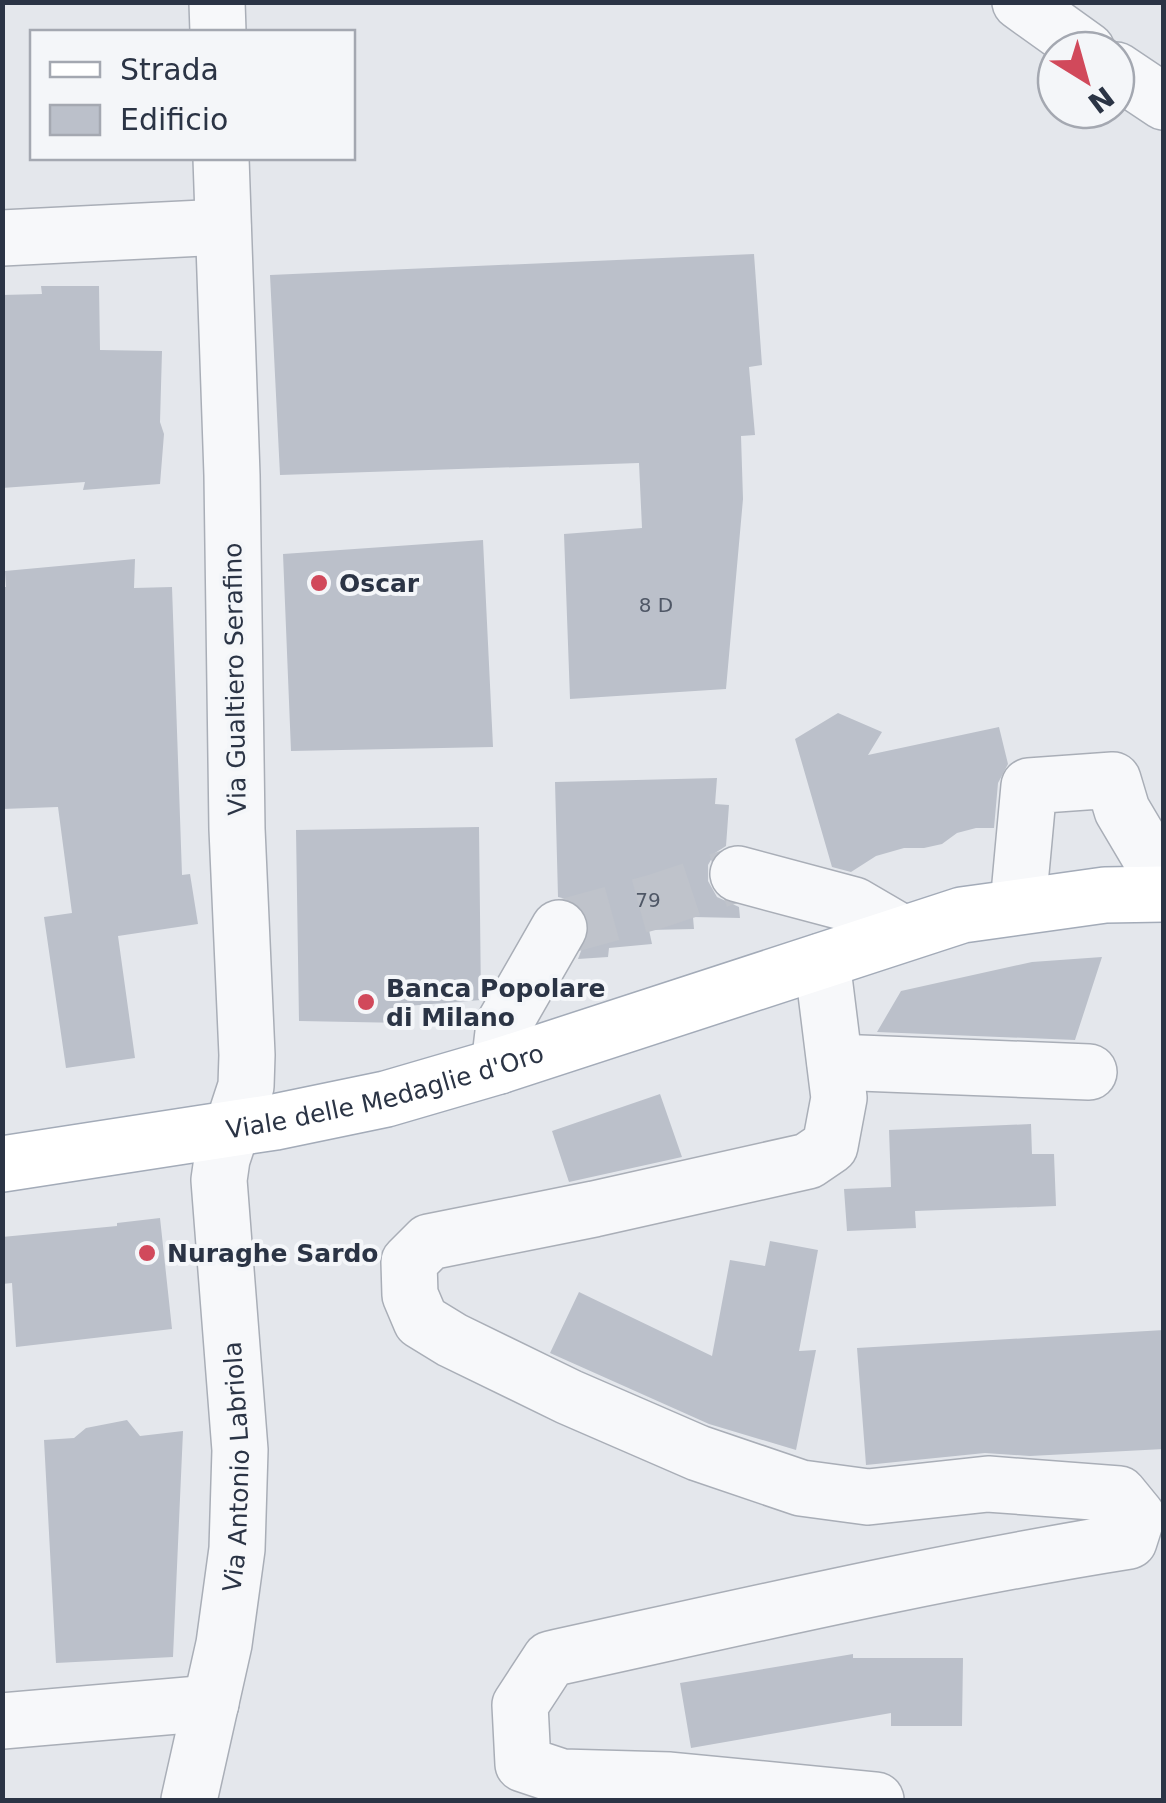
<svg xmlns="http://www.w3.org/2000/svg" width="1166" height="1803" viewBox="0 0 1166 1803" font-family="'DejaVu Sans',sans-serif">
	<rect width="100%" height="100%" fill="#e4e7ec"/>
	<path fill="#bbc0ca" d="M 754,254 L 762,365 L 749,367 L 755,435 L 741,436 L 743,499 L 726,689 L 570,699 L 564,534 L 642,528 L 639,463 L 280,475 L 270,275 Z
		M 41,286 L 99,286 L 100,350 L 162,351 L 160,422 L 164,434 L 160,484 L 83,490 L 85,482 L 2,488 L 2,295 L 42,294 Z
		M 483,540 L 493,747 L 291,751 L 283,554 Z
		M 135,559 L 134,588 L 172,587 L 182,875 L 190,874 L 198,924 L 118,936 L 135,1058 L 66,1068 L 44,917 L 72,913 L 58,807 L 2,809 L 2,587 L 6,587 L 5,571 Z
		M 838,713 L 882,732 L 868,755 L 999,727 L 1008,764 L 998,783 L 994,828 L 976,828 L 957,833 L 942,844 L 924,848 L 904,848 L 876,856 L 851,872 L 832,867 L 795,739 Z
		M 717,778 L 715,804 L 729,805 L 726,846 L 715,853 L 708,865 L 708,881 L 717,897 L 739,907 L 740,918 L 693,917 L 694,929 L 649,930 L 652,944 L 609,948 L 608,957 L 578,959 L 590,927 L 585,912 L 575,901 L 558,897 L 555,782 Z
		M 479,827 L 481,1000 L 407,1006 L 406,1023 L 299,1021 L 296,830 Z
		M 1102,957 L 1075,1040 L 877,1032 L 901,991 L 1032,962 Z
		M 660,1094 L 682,1157 L 569,1182 L 552,1131 Z
		M 1031,1124 L 1032,1154 L 1054,1154 L 1056,1206 L 915,1211 L 916,1228 L 847,1231 L 844,1189 L 891,1187 L 889,1130 Z
		M 160,1218 L 172,1329 L 16,1347 L 12,1283 L 2,1284 L 2,1237 L 117,1226 L 117,1223 Z
		M 770,1241 L 818,1250 L 799,1351 L 816,1350 L 796,1450 L 709,1424 L 550,1353 L 579,1292 L 712,1356 L 730,1260 L 765,1266 Z
		M 1164,1330 L 1164,1449 L 1030,1456 L 985,1453 L 866,1465 L 857,1348 Z
		M 127,1420 L 140,1436 L 183,1431 L 173,1657 L 56,1663 L 44,1440 L 74,1438 L 86,1428 Z
		M 853,1654 L 853,1658 L 963,1658 L 962,1726 L 891,1726 L 891,1713 L 691,1748 L 680,1683 Z"/>
	<g fill="none" stroke-linecap="round" stroke-linejoin="round">
		<path stroke="#bfc3cb" stroke-width="55" stroke-dasharray="55 28" stroke-linecap="butt" d="M 559,928 L 654,902 L 738,874"/>
		<g stroke="#a9aeb7" stroke-width="58">
			<g id="minor">
				<path d="M 217,2 L 218,32"/>
				<path d="M 1020,2 L 1087,50"/>
				<path d="M 1116,70 L 1164,102"/>
				<path d="M 2,238 L 223,227"/>
				<path d="M 738,874 L 854,905 L 902,933"/>
				<path d="M 1018,905 L 1029,786 L 1113,780 L 1122,810 L 1164,881"/>
				<path d="M 822,961 L 839,1098 L 830,1146 L 808,1161 L 594,1209 L 429,1242 L 409,1262 L 410,1295 L 421,1321 L 452,1340 L 569,1397 L 698,1453 L 801,1488 L 868,1497 L 988,1484 L 1119,1494 L 1137,1516 L 1129,1541 C 934,1572 742,1617 550,1659 L 520,1705 L 523,1764 L 562,1777 L 670,1780 L 876,1800"/>
				<path d="M 835,1062 L 1089,1072"/>
				<path d="M 499,1066 L 504,1024 L 559,928"/>
				<path d="M 2,1721 L 211,1703"/>
				<path id="s1" d="M 189,1800 L 224,1644 L 237,1549 L 240,1450 L 219,1180 L 222,1159 L 246,1086 L 247,1055 L 237,829 L 232,475 L 221,158"/>
			</g>
		</g>
		<g stroke="#a3abb8" stroke-width="58">
			<g id="major">
				<path id="s2" d="M 2,1164 L 275,1122 L 386,1099 L 499,1066 L 962,915 L 1105,895 L 1164,894"/>
			</g>
		</g>
		<use href="#minor" stroke="#f7f8fa" stroke-width="55"/>
		<use href="#major" stroke="#fff" stroke-width="55"/>
	</g>
	<g fill="#d1495b" stroke="#f4f6f9" stroke-width="4">
		<circle cx="319" cy="583" r="10"/>
		<circle cx="366" cy="1002" r="10"/>
		<circle cx="147" cy="1253" r="10"/>
	</g>
	<g text-anchor="middle" dominant-baseline="central" stroke-width="8" stroke-linejoin="round" paint-order="stroke">
		<g font-size="20" fill="#4f5766">
			<text x="656" y="605">8 D</text>
			<text x="648" y="900">79</text>
		</g>
		<g font-size="25" font-weight="bold" fill="#2b3445" stroke="#f4f6f9" text-anchor="start">
			<text x="339" y="583">Oscar</text>
			<text x="386" y="988">Banca Popolare<tspan x="386" dy="29">di Milano</tspan></text>
			<text x="167" y="1253">Nuraghe Sardo</text>
		</g>
		<g font-size="25" fill="#2b3445" stroke="#f4f6f9">
			<text transform="translate(235 679) rotate(-91)">Via Gualtiero Serafino</text>
			<text stroke="none"><textPath href="#s2" startOffset="390">Viale delle Medaglie d'Oro</textPath></text>
			<text stroke="none"><textPath href="#s1" startOffset="338">Via Antonio Labriola</textPath></text>
		</g>
	</g>
	<rect width="1166" height="1803" fill="none" stroke="#2b3445" stroke-width="10"/>
	<rect x="30" y="30" width="325" height="130" fill="#f4f6f9" stroke="#a4a8b1" stroke-width="2.5"/>
	<rect x="50" y="62" width="50" height="15" fill="#ffffff" stroke="#a4a8b1" stroke-width="2.5"/>
	<text x="120" y="80" font-size="30" fill="#2b3445">Strada</text>
	<rect x="50" y="105" width="50" height="30" fill="#bbc0ca" stroke="#a4a8b1" stroke-width="2.5"/>
	<text x="120" y="130" font-size="30" fill="#2b3445">Edificio</text>
	<g transform="translate(1086 80) rotate(143)"><circle r="48" fill="#f4f6f9" stroke="#a4a8b1" stroke-width="2.5"/>
	<path d="M0-8L18 38L0 25L-18 38Z" fill="#d1495b"/>
	<text y="-15" font-size="28" font-weight="bold" text-anchor="middle" fill="#2b3445">N</text>
	</g>
</svg>
